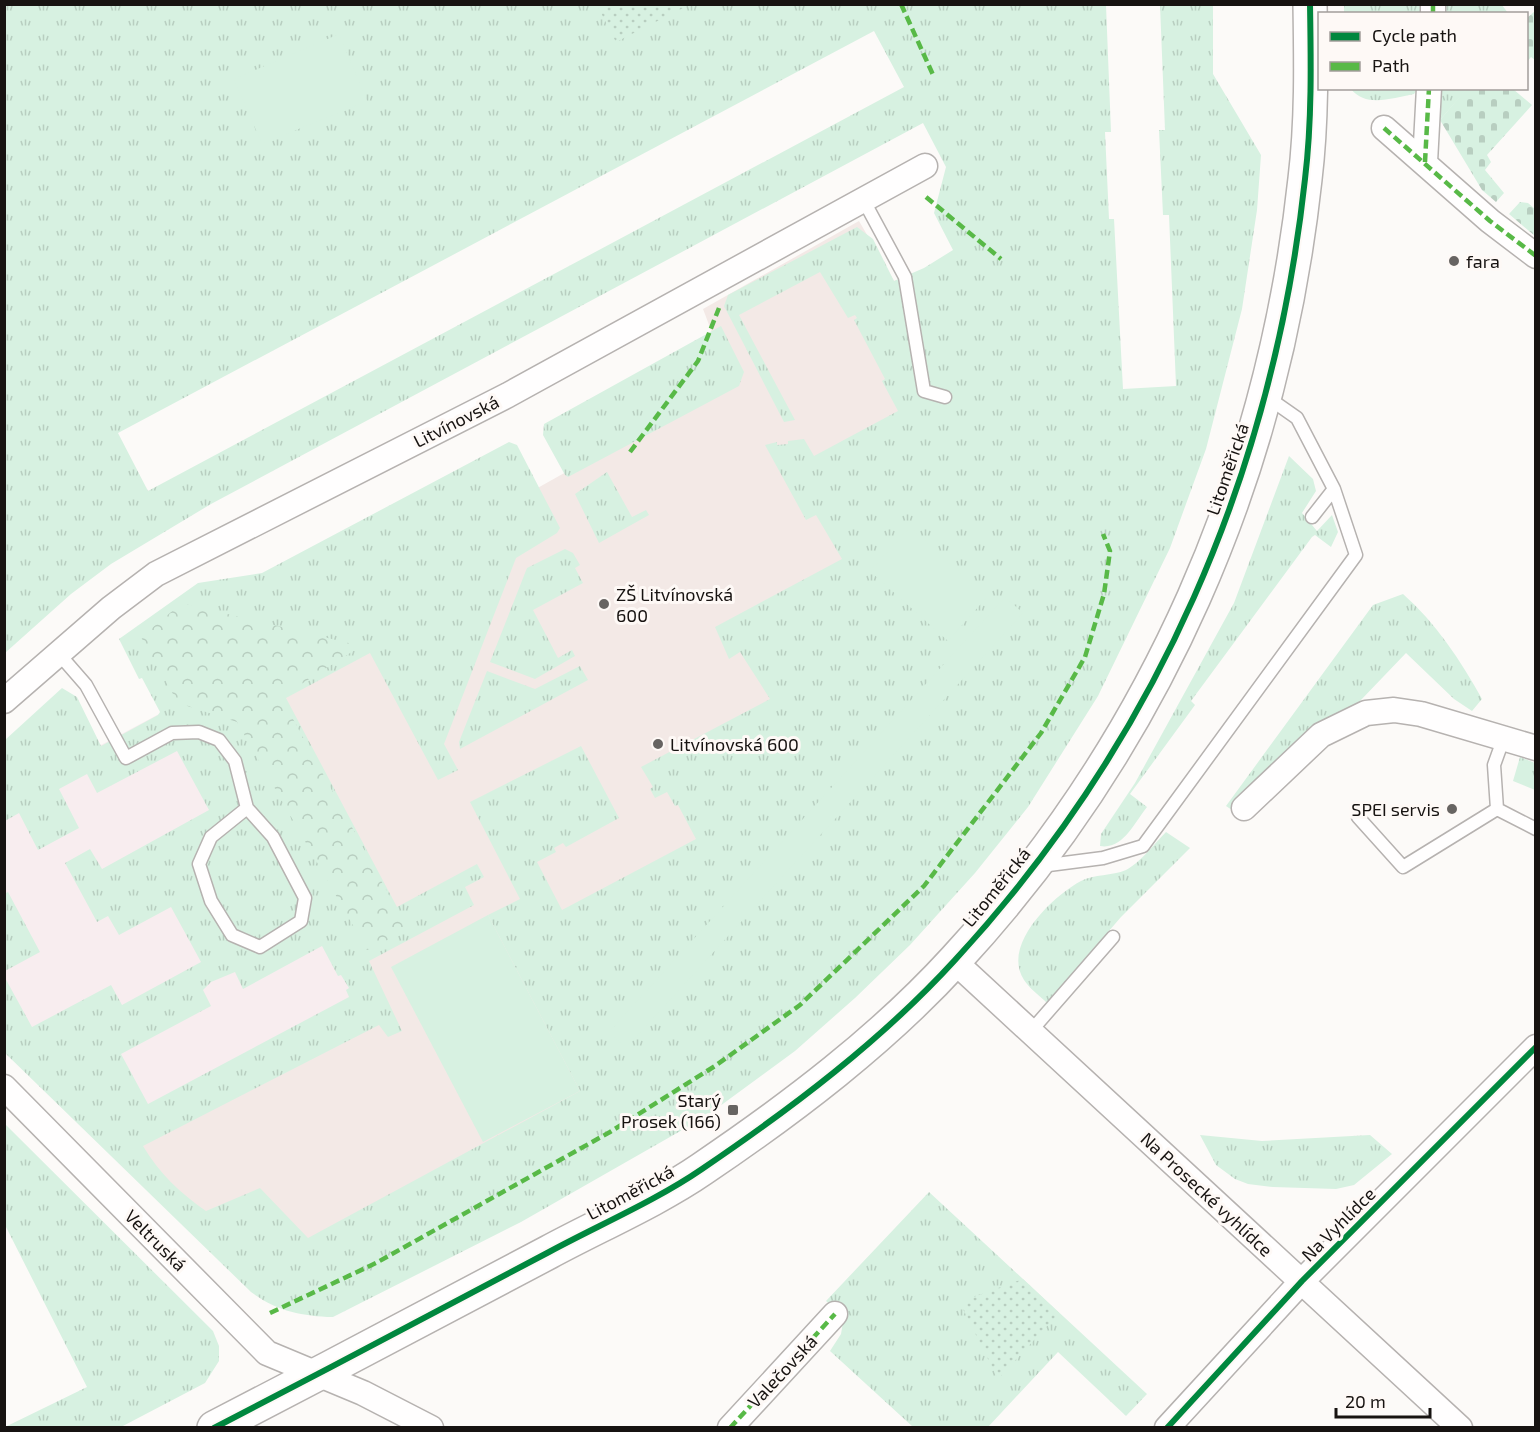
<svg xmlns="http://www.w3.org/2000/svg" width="1540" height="1432" viewBox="0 0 1540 1432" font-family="'Exo 2',sans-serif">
	<defs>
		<pattern id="grass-tufts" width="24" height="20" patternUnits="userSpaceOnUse" patternTransform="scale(1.5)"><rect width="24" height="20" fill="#d7f1e1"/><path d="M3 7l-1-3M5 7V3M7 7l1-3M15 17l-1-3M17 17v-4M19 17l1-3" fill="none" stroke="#b8cec0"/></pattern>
		<pattern id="forest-crowns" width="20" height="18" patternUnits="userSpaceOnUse" patternTransform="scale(1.5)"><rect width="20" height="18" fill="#d7f1e1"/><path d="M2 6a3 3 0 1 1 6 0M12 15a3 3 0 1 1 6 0" fill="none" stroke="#b8cec0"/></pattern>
		<pattern id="cemetery-stones" width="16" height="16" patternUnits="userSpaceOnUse" patternTransform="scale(1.5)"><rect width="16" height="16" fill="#d7f1e1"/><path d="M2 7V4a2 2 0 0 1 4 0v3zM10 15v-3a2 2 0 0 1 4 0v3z" fill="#b8cec0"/></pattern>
		<pattern id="park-dots" width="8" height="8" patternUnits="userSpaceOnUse" patternTransform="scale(1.5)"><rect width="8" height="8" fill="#d7f1e1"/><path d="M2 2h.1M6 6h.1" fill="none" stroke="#b8cec0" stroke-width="1.8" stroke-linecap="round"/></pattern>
	</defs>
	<rect width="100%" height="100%" fill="#fcfaf8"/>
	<path fill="#f8edef" d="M 159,714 L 387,1010 L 125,1144 L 5,1023 L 5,796 Z"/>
	<path fill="#f3e9e6" d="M 859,221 L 894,281 L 905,277 L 893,888 L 279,1292 L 125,1144 L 387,1010 L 359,958 L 281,697 L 534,490 L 730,380 L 703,309 Z"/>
	<path fill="url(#grass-tufts)" fill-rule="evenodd" d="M 1443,4 L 1502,5 L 1508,13 L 1443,14 Z
		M 5,5 L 1106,5 L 1111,132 L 1105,132 L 1109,219 L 1114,219 L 1123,389 L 1176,386 L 1169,215 L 1163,215 L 1159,130 L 1165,130 L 1160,5 L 1213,5 L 1213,74 L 1261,155 L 1257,210 L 1242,309 L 1206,449 L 1170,548 L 1098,696 L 1028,807 L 975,873 L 910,945 L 855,998 L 795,1051 L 705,1117 L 521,1222 L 333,1317 C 301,1316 277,1311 251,1292 L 5,1053 L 4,976 L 32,1027 L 111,985 L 122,1005 L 201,962 L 171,907 L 119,935 L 108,916 L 97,922 L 65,863 L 90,849 L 102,869 L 209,810 L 177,751 L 97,793 L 87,774 L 59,789 L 79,828 L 38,850 L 19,813 L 5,821 L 5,740 L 62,688 L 77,697 L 101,746 L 158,715 L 160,712 L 142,678 L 139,679 L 119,639 L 198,583 L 262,573 L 509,442 L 517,445 L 560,528 L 557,533 L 516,558 L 444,744 L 458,770 L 438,780 L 370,653 L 286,698 L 397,907 L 477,864 L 484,877 L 465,887 L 474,905 L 369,961 L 402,1031 L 388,1037 L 379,1025 L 143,1146 C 159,1173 180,1193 206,1211 L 260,1188 L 308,1238 L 580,1091 L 488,915 L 520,899 L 470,802 L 581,746 L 619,818 L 566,847 L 563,843 L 554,848 L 556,852 L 537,862 L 562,910 L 696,839 L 678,805 L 675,806 L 667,792 L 655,798 L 650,789 L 653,787 L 641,767 L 770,699 L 740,652 L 729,659 L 715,627 L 842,559 L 816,515 L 806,520 L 765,445 L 777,442 L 777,445 L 788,444 L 788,441 L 804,439 L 814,456 L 898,411 L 882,381 L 885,379 L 854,320 L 857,318 L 855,315 L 848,318 L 820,272 L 739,315 L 795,420 L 784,422 L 724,306 L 728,295 L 857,227 L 873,239 L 894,281 L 924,268 L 953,250 L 934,213 L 946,167 L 923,123 L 211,504 L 111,564 L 71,594 L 5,653 ZM 874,31 L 904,87 L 148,491 L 118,433 ZM 322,946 L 338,976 L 341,975 L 349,988 L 346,990 L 349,997 L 148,1104 L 121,1054 L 211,1006 L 203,990 L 211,982 L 235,972 L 243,989 Z
		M 1344,5 L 1424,5 L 1424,13 L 1344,14 Z
		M 1351,89 L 1418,89 L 1414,94 C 1392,98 1366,108 1351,89 Z
		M 1441,89 L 1467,89 L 1440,120 Z
		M 721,326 L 744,372 L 739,386 L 568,477 L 565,475 L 543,435 L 544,424 Z
		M 1289,456 L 1313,479 L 1316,491 L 1302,513 L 1317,531 L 1332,515 L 1338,532 L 1331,547 L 1315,535 L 1312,537 L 1191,701 L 1195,705 L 1130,794 L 1147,807 C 1134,823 1123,850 1100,846 L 1101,834 L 1135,783 L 1234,603 Z
		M 607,472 L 632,517 L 646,510 L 649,515 L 599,543 L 575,494 Z
		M 565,549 L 573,553 L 580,565 L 575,568 L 583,583 L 533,610 L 558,658 L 572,650 L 575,656 L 535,679 L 490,662 L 527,568 Z
		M 1403,594 C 1436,623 1461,661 1482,699 L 1472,711 L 1454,699 L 1406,653 L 1360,701 L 1324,723 L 1235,812 L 1226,806 L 1373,605 Z
		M 580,666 L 588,680 L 460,749 L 459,742 L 487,671 L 535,689 Z
		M 1520,757 L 1535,763 L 1535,790 L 1513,781 Z
		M 1166,832 L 1190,848 L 1121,917 L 1047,1003 C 1040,996 1030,989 1024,980 C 1001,945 1053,896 1081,881 C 1094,874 1112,876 1126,870 C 1140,863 1155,843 1166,832 Z
		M 8,892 L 40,952 L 5,971 L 4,894 Z
		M 5,1124 L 213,1331 L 219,1346 L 219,1361 L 205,1383 L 121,1427 L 5,1427 L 87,1387 L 5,1225 Z
		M 1200,1135 L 1262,1141 L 1370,1135 L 1392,1154 L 1354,1185 L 1336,1189 L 1273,1187 L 1248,1184 L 1235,1179 L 1216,1165 Z
		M 929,1192 L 1147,1394 L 1126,1416 L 1058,1352 L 988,1427 L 913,1427 L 830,1351 L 841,1334 L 844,1316 L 826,1301 Z"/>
	<path fill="url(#forest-crowns)" d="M 182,603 L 361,646 L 281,697 L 408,930 L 367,950 L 237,722 L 178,703 L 141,637 Z"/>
	<path fill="url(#cemetery-stones)" d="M 1535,11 L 1535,60 L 1531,57 L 1527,62 L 1527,18 Z
		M 1467,88 L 1513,89 L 1532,105 L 1487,155 L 1491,162 L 1485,170 L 1504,193 L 1496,202 L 1482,190 L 1440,120 Z
		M 1520,202 L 1528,203 L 1535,209 L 1535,236 L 1509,214 Z"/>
	<path fill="url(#park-dots)" d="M 597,5 L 689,5 L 616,42 Z
		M 1023,1279 L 1059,1313 L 998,1379 L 962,1307 L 968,1299 Z"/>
	<path fill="#d7f1e1" d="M 339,34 L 367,101 L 262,144 L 234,79 Z
		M 910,527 L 987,597 L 948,641 L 870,571 Z
		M 1005,597 L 1023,613 L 626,1048 L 609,1032 Z
		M 488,915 L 580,1091 L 483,1142 L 391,967 Z"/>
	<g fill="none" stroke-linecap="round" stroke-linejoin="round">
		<g stroke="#b6b2b0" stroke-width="15">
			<path id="lane" d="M 864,201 L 905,277 L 924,391 L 945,397
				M 1267,397 L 1297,418 L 1334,489
				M 59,654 L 86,685 L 126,758 L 172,733 L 199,732 L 219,740 L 235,761 L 247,808 L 273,837 L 305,898 L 301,921 L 260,947 L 232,935 L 211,901 L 199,864 L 211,837 L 247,808
				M 1503,740 L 1494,765 L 1497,809 L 1536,829
				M 1358,817 L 1403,867 L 1497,809
				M 1041,866 L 1103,858 L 1143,846 L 1356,555 L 1334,489 L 1312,517
				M 1031,1031 L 1113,937"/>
		</g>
		<g stroke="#b6b2b0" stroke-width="27">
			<path id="street" d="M 1433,14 L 1433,4
				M 1384,128 L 1490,221 L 1536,256
				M 1425,162 L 1429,88
				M 4,701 L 111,608 L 156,574 L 508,395 L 925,166
				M 1244,808 L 1321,735 L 1366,713 L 1394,710 L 1421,714 L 1536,748
				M 954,961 L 1460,1428
				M 4,1087 L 267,1353 L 363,1393 L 431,1428
				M 730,1428 L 835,1314
				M 1167,1428 L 1302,1281 L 1536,1047"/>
		</g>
		<g stroke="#b6b2b0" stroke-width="36">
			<path id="secondary" d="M 214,1428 C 326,1370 438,1311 549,1252 C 597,1226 657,1200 702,1169 C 792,1108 882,1040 955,960 C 1157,741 1273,473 1305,179 C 1312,121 1311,62 1310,4"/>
		</g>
		<use href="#lane" stroke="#fffefe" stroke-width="12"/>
		<use href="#street" stroke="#fffefe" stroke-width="24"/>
		<use href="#secondary" stroke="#fffefe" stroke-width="33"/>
		<path stroke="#58b947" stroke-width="4.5" stroke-dasharray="9 4.5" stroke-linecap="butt" d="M 901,4 L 934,77
			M 1433,14 L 1433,4
			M 1384,128 L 1490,221 L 1536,256
			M 1425,162 L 1429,88
			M 926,197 L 1001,259
			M 630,452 L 698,361 L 719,308
			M 270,1313 L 376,1263 L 610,1132 L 715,1066 L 800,1005 L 924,886 L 1041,733 L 1085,657 L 1104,594 L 1110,551 L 1103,534
			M 730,1428 L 835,1314"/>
		<g stroke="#fef9f6" stroke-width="10">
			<path id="cycleway" d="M 214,1428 C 326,1370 438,1311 549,1252 C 597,1226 657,1200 702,1169 C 792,1108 882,1040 955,960 C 1157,741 1273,473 1305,179 C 1312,121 1311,62 1310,4
				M 1167,1428 L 1302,1281 L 1536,1047"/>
		</g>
		<use href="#cycleway" stroke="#00873e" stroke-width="6"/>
	</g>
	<g fill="#676462" stroke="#fef9f6" stroke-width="2">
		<circle cx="1454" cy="261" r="6"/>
		<circle cx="604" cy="604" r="6"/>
		<circle cx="658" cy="744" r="6"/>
		<circle cx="1452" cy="809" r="6"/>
		<rect x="727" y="1104" width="12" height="12" rx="3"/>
	</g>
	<g text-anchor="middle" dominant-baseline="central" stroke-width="6" stroke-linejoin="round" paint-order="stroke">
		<g font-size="18" fill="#171311" stroke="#fef9f6" text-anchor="start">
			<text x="1466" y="261">fara</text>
			<text x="616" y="594">ZŠ Litvínovská<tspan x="616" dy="21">600</tspan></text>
			<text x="670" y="744">Litvínovská 600</text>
			<text x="1440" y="809" text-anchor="end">SPEI servis</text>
			<text x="721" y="1100" text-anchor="end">Starý<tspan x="721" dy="21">Prosek (166)</tspan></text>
		</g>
		<g font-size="18" fill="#171311" stroke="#fef9f6">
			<text transform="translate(456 421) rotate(-27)">Litvínovská</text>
			<text transform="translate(1227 469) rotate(-71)">Litoměřická</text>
			<text transform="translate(996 887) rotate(-51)">Litoměřická</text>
			<text transform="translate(630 1192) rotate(-28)">Litoměřická</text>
			<text transform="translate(1207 1194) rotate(43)">Na Prosecké vyhlídce</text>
			<text transform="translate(1338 1224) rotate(-45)">Na Vyhlídce</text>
			<text transform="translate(156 1240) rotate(45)">Veltruská</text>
			<text transform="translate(782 1371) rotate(-47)">Valečovská</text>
		</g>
	</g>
	<rect width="1540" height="1432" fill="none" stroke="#171311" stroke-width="12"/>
	<rect x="1318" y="12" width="210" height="78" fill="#fef9f6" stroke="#a29d9a" stroke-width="1.5"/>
	<rect x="1330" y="32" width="30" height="9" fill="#00873e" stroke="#a29d9a" stroke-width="1.5"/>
	<text x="1372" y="42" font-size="18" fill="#171311">Cycle path</text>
	<rect x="1330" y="62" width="30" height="9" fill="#58b947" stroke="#a29d9a" stroke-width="1.5"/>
	<text x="1372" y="72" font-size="18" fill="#171311">Path</text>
	<path d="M1336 1408v9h94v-9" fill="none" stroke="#171311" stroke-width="3"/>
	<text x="1345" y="1408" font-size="18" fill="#171311" stroke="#fef9f6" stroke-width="4.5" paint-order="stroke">20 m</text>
</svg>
